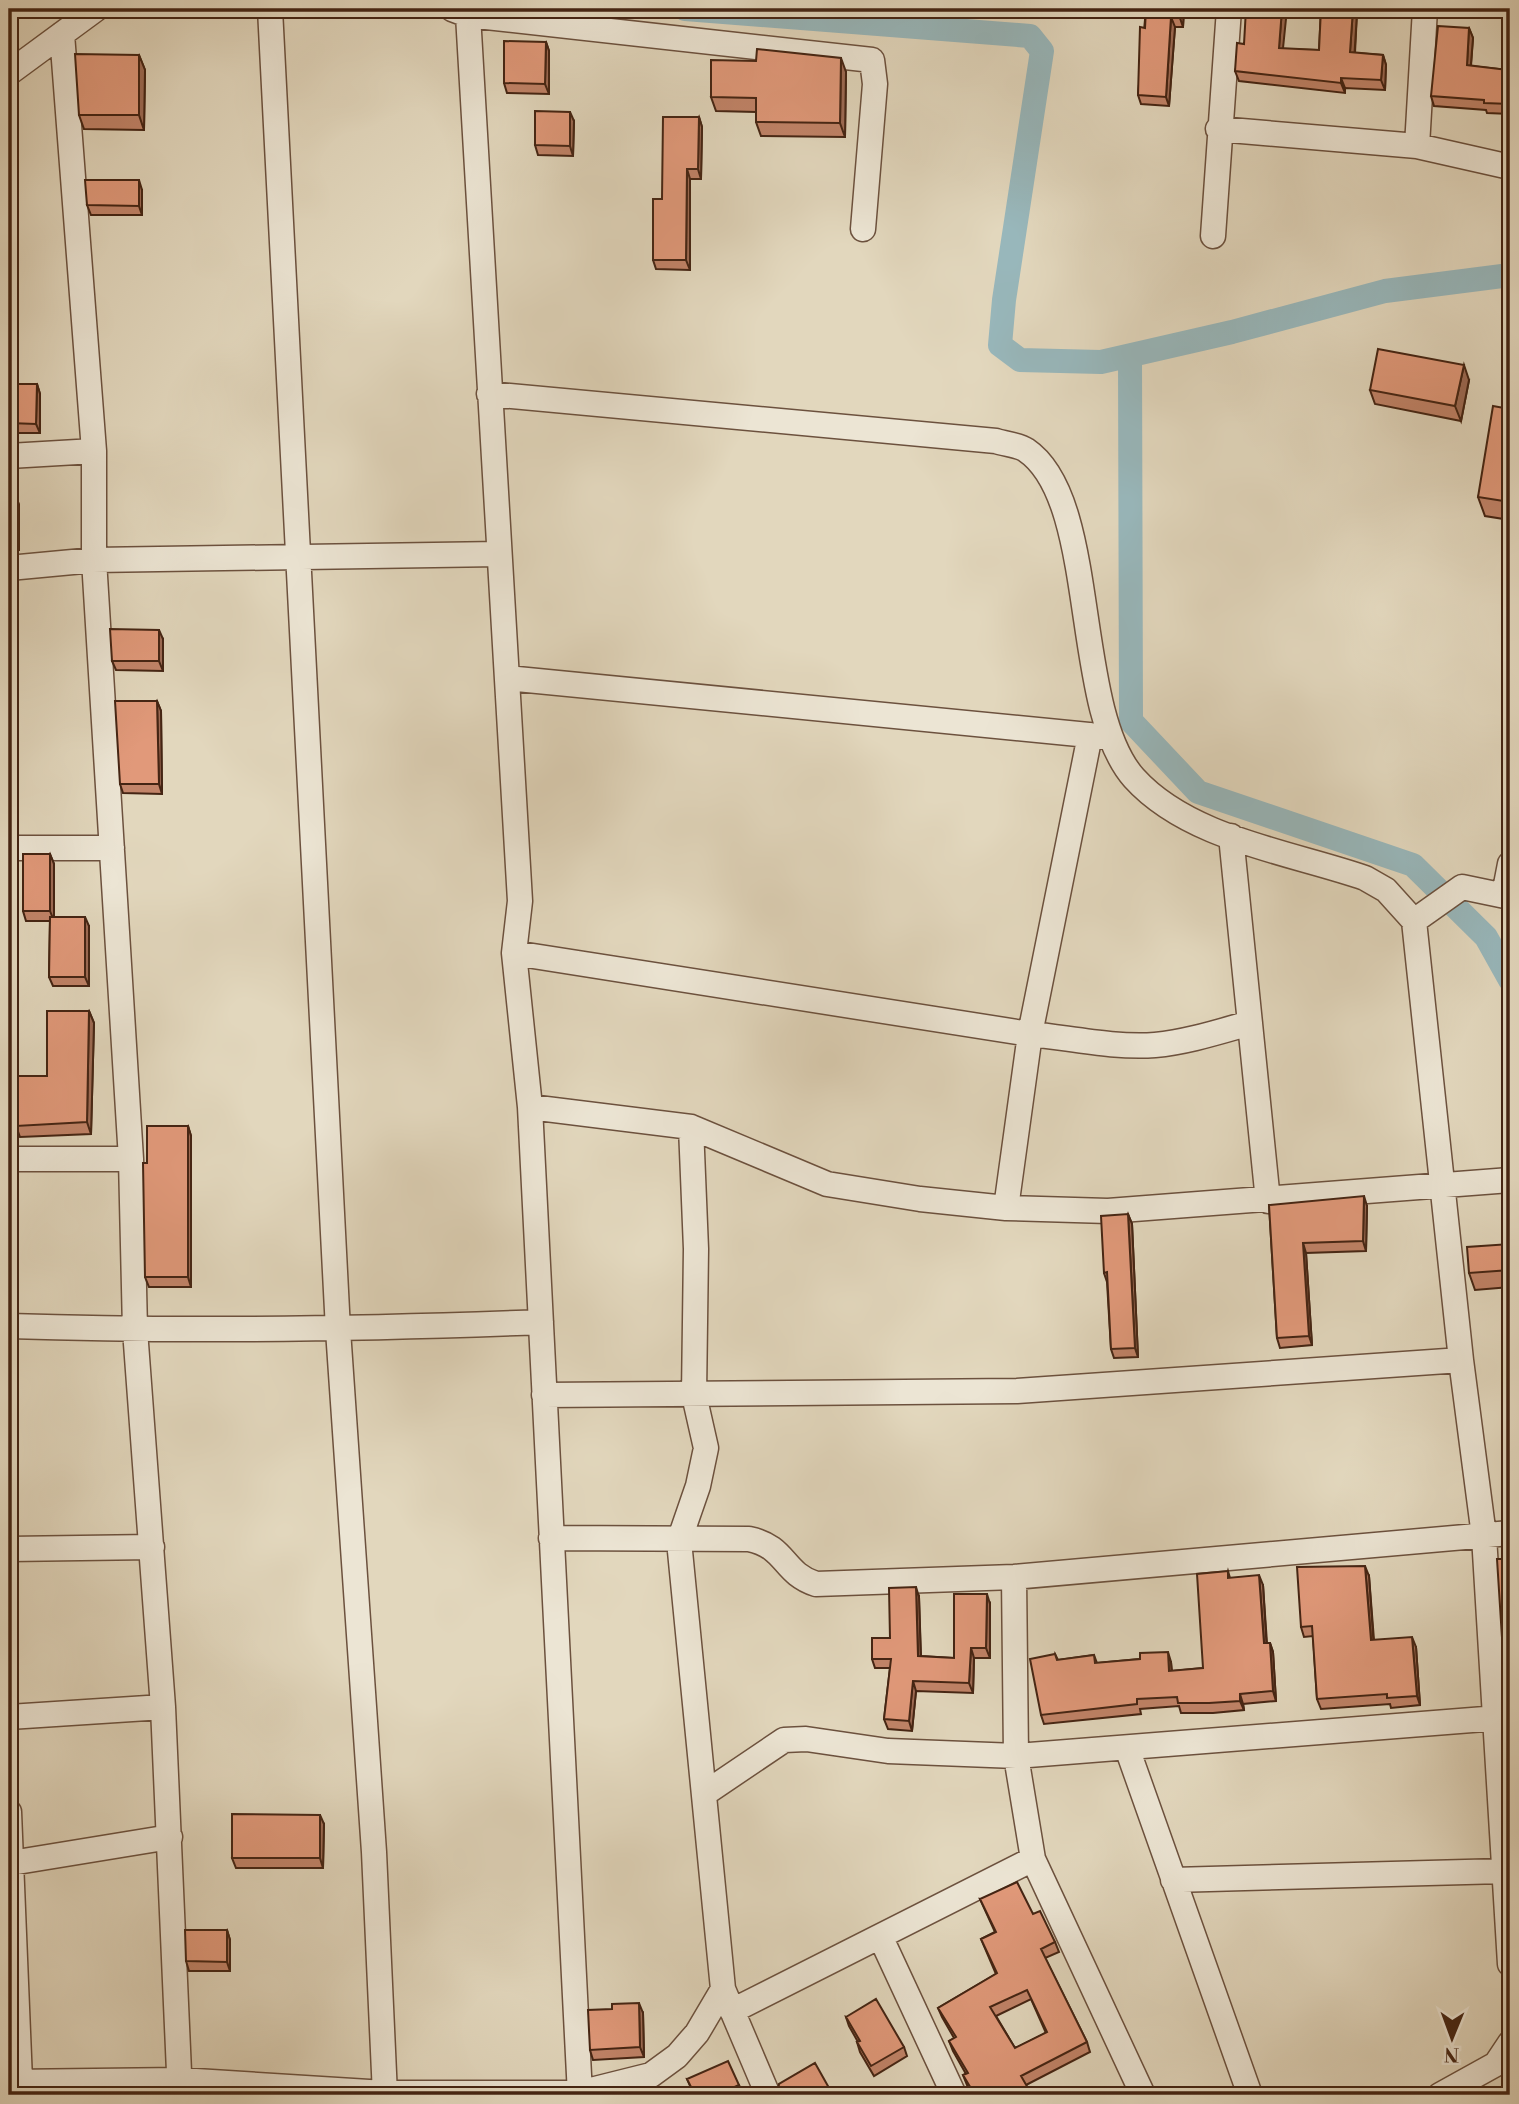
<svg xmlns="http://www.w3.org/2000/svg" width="1519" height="2104" viewBox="0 0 1519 2104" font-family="'Libre Bodoni',serif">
	<rect width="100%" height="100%" fill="#e2d7bd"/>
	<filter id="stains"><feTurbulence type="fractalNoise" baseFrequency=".00286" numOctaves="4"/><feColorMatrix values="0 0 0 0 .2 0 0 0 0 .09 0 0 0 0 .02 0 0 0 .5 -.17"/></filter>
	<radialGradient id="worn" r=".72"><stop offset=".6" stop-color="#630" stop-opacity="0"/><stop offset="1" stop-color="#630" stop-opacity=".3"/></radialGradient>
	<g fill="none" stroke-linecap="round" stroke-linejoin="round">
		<path stroke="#98b7bb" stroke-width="24" d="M 685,9 L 1030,36 L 1042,51 L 1004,300 L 1000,345 L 1020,360 L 1101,362 L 1232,332 L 1385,291 L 1510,275
			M 1130,356 L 1131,721 L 1198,792 L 1413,865 L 1486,937 L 1510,980"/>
		<g stroke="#6c513e" stroke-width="27">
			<path id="minor" d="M 270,9 L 338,1330 L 374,1852 L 385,2095
				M 452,9 L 468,15 L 520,901 L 514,953 L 530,1107 L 580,2095
				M 468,15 L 872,60 L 875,84 L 863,229
				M 62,34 L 94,451 L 94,560 L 131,1159
				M 9,73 L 96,9
				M 1218,129 L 1417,146 L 1510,167
				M 1417,146 L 1425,9
				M 1213,236 L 1229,9
				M 489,394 L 996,441 C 1005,444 1019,445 1026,450 C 1100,500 1071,707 1134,778 C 1189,839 1290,852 1365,878 L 1386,890 L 1414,921
				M 9,456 L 94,451
				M 9,568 L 94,560 L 499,554
				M 507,678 L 1109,737
				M 1231,836 L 1268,1201
				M 9,848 L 112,848
				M 1504,895 L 1510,864
				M 1510,897 L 1462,887 L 1414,921 L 1461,1360 L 1484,1536 L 1510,1964
				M 514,953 L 1030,1034 C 1070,1038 1114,1048 1155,1045 C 1187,1042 1218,1032 1250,1023
				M 530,1107 L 691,1127 L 827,1184 L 920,1199 L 1006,1208 L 1108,1211 L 1510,1180
				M 691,1127 L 696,1249 L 694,1395 L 706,1448 L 698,1486 L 679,1541 L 723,1989 L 768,2095
				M 9,1159 L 131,1159 L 135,1330 L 163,1707 L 180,2095
				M 1006,1208 L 1030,1034 L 1090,735
				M 9,1326 C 186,1332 363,1329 541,1322
				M 544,1395 L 1017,1391 L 1461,1360
				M 551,1538 L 749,1539 C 787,1547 782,1573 816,1584 L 1014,1577 L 1510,1533
				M 9,1549 L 152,1547
				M 1014,1577 L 1016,1756 L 1033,1859 L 1143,2095
				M 9,1717 L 163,1707
				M 1127,1748 L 1250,2095
				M 704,1794 L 784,1740 L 806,1739 L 888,1751 L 1016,1756 L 1510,1717
				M 9,1812 L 20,2081
				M 11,1863 L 170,1837
				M 1173,1880 L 1503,1871
				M 881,1938 L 954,2095
				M 732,2011 L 1033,1859
				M 9,2082 L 180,2080 L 385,2093 L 579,2093 L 651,2075 L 677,2056 L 697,2033 L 723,1989
				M 1440,2095 L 1496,2064 L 1510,2043"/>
		</g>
		<use href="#minor" stroke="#ece5d4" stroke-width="24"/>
	</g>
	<path fill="#c28469" stroke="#442413" stroke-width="2" fill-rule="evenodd" d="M 1146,9 L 1184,9 L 1183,27 L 1175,27 L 1169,106 L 1141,104 L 1138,95 Z
		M 1321,9 L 1356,9 L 1357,12 L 1355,53 L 1383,55 L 1386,65 L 1385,90 L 1345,88 L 1345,93 L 1239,81 L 1235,71 L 1244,44 L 1283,49 L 1319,50 Z
		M 1469,28 L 1473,38 L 1471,66 L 1508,70 L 1510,76 L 1510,114 L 1487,113 L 1486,110 L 1434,106 L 1431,96 Z
		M 546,42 L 549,51 L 549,94 L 507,93 L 504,83 Z
		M 139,55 L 145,70 L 144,130 L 84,129 L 79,115 Z
		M 846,72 L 845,137 L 761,136 L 756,122 L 756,112 L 716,111 L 711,97 Z
		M 699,117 L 702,127 L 701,179 L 690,179 L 690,270 L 656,269 L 653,260 L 662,199 Z
		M 574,121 L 573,156 L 538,155 L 535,145 Z
		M 142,190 L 142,215 L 91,215 L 87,205 Z
		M 1469,380 L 1461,421 L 1375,404 L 1370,390 Z
		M 37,384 L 40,394 L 40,433 L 9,433 L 9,391 L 18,391 Z
		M 1510,409 L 1510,520 L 1485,516 L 1478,497 Z
		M 9,496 L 16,496 L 19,505 L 19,550 L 9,551 Z
		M 163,639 L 163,671 L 116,670 L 112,661 Z
		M 157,701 L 161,711 L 162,794 L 123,793 L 120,784 Z
		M 50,854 L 54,864 L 54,917 L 89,926 L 89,986 L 53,986 L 49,977 L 50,921 L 26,921 L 23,911 Z
		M 9,1005 L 11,1005 L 15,1014 L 15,1073 L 9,1073 Z
		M 89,1011 L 94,1023 L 91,1134 L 20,1137 L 16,1126 Z
		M 188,1126 L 191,1136 L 191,1287 L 149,1287 L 145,1277 L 147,1163 Z
		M 1269,1205 L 1367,1206 L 1366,1251 L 1306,1253 L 1312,1345 L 1280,1348 L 1277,1338 Z
		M 1128,1214 L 1132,1224 L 1138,1357 L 1114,1358 L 1111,1349 L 1107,1282 L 1104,1273 Z
		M 1510,1244 L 1510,1287 L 1475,1290 L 1469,1273 Z
		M 1510,1559 L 1510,1695 L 1509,1695 L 1505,1685 Z
		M 1228,1571 L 1230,1578 L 1263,1585 L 1267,1643 L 1270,1643 L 1273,1652 L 1276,1701 L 1243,1704 L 1244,1710 L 1213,1713 L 1181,1713 L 1179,1706 L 1140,1709 L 1141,1714 L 1044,1724 L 1041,1715 L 1055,1654 L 1058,1660 L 1094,1655 L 1097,1663 L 1140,1659 L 1171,1662 L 1172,1671 L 1203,1668 Z
		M 1369,1576 L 1374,1640 L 1416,1647 L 1420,1705 L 1391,1708 L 1390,1704 L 1321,1709 L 1317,1699 L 1313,1636 L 1304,1637 L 1301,1627 Z
		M 919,1597 L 921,1656 L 954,1658 L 990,1604 L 990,1658 L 974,1658 L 973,1693 L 916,1691 L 912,1731 L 888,1729 L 884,1719 L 890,1668 L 875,1668 L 872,1659 L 890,1638 Z
		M 324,1824 L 323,1868 L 236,1868 L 232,1858 Z
		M 980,1899 L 1033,1914 L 1055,1942 L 1059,1952 L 1045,1958 L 1087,2042 L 1090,2052 L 1026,2085 L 1032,2095 L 973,2095 L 967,2085 L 963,2075 L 966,2074 L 953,2051 L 949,2041 L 954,2038 L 942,2017 L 938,2008 L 996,1974 L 981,1939 L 995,1932 ZM 1031,1999 L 1046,2033 L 1015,2048 L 996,2016 Z
		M 227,1930 L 230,1940 L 230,1971 L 189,1971 L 186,1961 Z
		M 643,2013 L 644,2057 L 593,2060 L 590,2050 Z
		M 846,2017 L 904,2047 L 907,2056 L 874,2076 L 860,2052 L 857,2042 L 858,2042 L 849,2026 Z
		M 687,2079 L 739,2085 L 743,2095 L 694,2095 Z"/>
	<path fill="#9e6b55" stroke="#442413" stroke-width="2" d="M 1180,9 L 1184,9 L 1183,27 L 1180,18 Z
		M 1282,9 L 1287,9 L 1282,58 L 1279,48 Z
		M 1353,9 L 1356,9 L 1357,12 L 1354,62 L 1350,52 Z
		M 1171,17 L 1175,27 L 1169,106 L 1166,97 Z
		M 1469,28 L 1473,38 L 1470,75 L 1467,65 Z
		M 546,42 L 549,51 L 549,94 L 545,84 Z
		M 139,55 L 145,70 L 144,130 L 139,115 Z
		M 1383,55 L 1386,65 L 1385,90 L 1381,80 Z
		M 841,58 L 846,72 L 845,137 L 840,123 Z
		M 1341,78 L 1345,88 L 1345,93 L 1341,83 Z
		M 570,112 L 574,121 L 573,156 L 570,146 Z
		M 699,117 L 702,127 L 701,179 L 698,169 Z
		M 687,169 L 690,179 L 690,270 L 686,260 Z
		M 139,180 L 142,190 L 142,215 L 139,206 Z
		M 1464,365 L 1469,380 L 1461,421 L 1455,406 Z
		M 37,384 L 40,394 L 40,433 L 36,424 Z
		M 16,496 L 19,505 L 19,550 L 15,541 Z
		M 159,630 L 163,639 L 163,671 L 159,661 Z
		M 157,701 L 161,711 L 162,794 L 159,784 Z
		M 50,854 L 54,864 L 54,921 L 50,911 Z
		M 85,917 L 89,926 L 89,986 L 85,977 Z
		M 11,1005 L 15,1014 L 15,1073 L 11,1063 Z
		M 89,1011 L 94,1023 L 91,1134 L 87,1122 Z
		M 188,1126 L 191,1136 L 191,1287 L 188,1277 Z
		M 1364,1196 L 1367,1206 L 1366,1251 L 1363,1241 Z
		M 1128,1214 L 1132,1224 L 1138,1357 L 1135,1348 Z
		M 1303,1243 L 1306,1253 L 1312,1345 L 1309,1336 Z
		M 1365,1566 L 1369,1576 L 1374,1650 L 1371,1640 Z
		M 1259,1575 L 1263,1585 L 1267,1653 L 1264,1643 Z
		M 916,1587 L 919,1597 L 921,1666 L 918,1656 Z
		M 987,1594 L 990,1604 L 990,1658 L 986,1648 Z
		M 1412,1637 L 1416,1647 L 1420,1705 L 1417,1696 Z
		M 1270,1643 L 1273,1652 L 1276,1701 L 1273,1691 Z
		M 971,1648 L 974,1658 L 973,1693 L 969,1683 Z
		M 1168,1652 L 1171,1662 L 1172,1681 L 1169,1671 Z
		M 913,1681 L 916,1691 L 912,1731 L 909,1721 Z
		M 1240,1694 L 1243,1704 L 1244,1710 L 1240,1701 Z
		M 320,1815 L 324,1824 L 323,1868 L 320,1858 Z
		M 227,1930 L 230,1940 L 230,1971 L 227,1962 Z
		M 639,2003 L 643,2013 L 644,2057 L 640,2047 Z"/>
	<path fill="#e1997a" stroke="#442413" stroke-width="2" fill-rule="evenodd" d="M 1146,9 L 1180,9 L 1180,18 L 1171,17 L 1166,97 L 1138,95 L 1140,27 L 1145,28 Z
		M 1246,9 L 1282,9 L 1279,48 L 1319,50 L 1321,9 L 1353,9 L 1350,52 L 1383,55 L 1381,80 L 1341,78 L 1341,83 L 1235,71 L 1237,43 L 1244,44 Z
		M 1438,26 L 1469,28 L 1467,65 L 1508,70 L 1507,75 L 1510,76 L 1510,104 L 1484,103 L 1484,100 L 1431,96 Z
		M 504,41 L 546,42 L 545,84 L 504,83 Z
		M 757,49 L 841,58 L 840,123 L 756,122 L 756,98 L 711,97 L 711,60 L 756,61 Z
		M 75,54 L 139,55 L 139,115 L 79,115 Z
		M 535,111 L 570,112 L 570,146 L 535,145 Z
		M 663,117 L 699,117 L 698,169 L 687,169 L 686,260 L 653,260 L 653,199 L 662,199 Z
		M 85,180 L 139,180 L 139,206 L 87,205 Z
		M 1378,349 L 1464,365 L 1455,406 L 1370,390 Z
		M 18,384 L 37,384 L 36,424 L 9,423 L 9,391 L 18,391 Z
		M 1493,406 L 1510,409 L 1510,502 L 1478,497 Z
		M 9,496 L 16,496 L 15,541 L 9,541 Z
		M 110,629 L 159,630 L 159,661 L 112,661 Z
		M 115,701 L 157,701 L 159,784 L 120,784 Z
		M 23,854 L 50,854 L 50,911 L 23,911 Z
		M 50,917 L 85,917 L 85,977 L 49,977 Z
		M 9,1005 L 11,1005 L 11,1063 L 9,1063 Z
		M 47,1011 L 89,1011 L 87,1122 L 16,1126 L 16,1076 L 47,1076 Z
		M 147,1126 L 188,1126 L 188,1277 L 145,1277 L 143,1163 L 147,1163 Z
		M 1364,1196 L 1363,1241 L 1303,1243 L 1309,1336 L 1277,1338 L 1269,1205 Z
		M 1128,1214 L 1135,1348 L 1111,1349 L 1107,1272 L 1104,1273 L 1101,1216 Z
		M 1510,1244 L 1510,1270 L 1469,1273 L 1467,1247 Z
		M 1497,1559 L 1510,1559 L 1510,1684 L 1505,1685 Z
		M 1365,1566 L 1371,1640 L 1412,1637 L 1417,1696 L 1387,1698 L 1387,1694 L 1317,1699 L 1312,1626 L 1301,1627 L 1297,1567 Z
		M 1228,1571 L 1228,1578 L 1259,1575 L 1264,1643 L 1270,1643 L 1273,1691 L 1240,1694 L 1240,1701 L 1209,1703 L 1178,1703 L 1177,1697 L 1137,1699 L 1137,1704 L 1041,1715 L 1030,1659 L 1055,1654 L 1057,1660 L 1094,1655 L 1095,1663 L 1140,1659 L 1140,1653 L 1168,1652 L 1169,1671 L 1203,1668 L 1197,1574 Z
		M 916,1587 L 918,1656 L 954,1658 L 954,1594 L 987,1594 L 986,1648 L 971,1648 L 969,1683 L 913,1681 L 909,1721 L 884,1719 L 891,1659 L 872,1659 L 872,1638 L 890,1638 L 889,1588 Z
		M 232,1814 L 320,1815 L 320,1858 L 232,1858 Z
		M 1017,1882 L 1033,1914 L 1040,1911 L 1055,1942 L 1041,1949 L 1087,2042 L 1021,2076 L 1032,2095 L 975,2095 L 963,2075 L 968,2073 L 949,2041 L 956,2037 L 938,2008 L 997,1973 L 981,1939 L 996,1932 L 980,1899 ZM 1027,1990 L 1047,2032 L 1015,2048 L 990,2007 Z
		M 185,1930 L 227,1930 L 227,1962 L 186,1961 Z
		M 876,1999 L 904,2047 L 871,2066 L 857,2042 L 860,2041 L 846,2017 Z
		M 639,2003 L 640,2047 L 590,2050 L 588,2010 L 612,2009 L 612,2004 Z
		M 728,2061 L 739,2085 L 717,2095 L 695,2095 L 687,2079 Z
		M 815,2063 L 833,2095 L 782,2095 L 778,2090 L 779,2084 Z"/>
	<rect width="1519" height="2104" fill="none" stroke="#e2d7bd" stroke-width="35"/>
	<rect x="10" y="10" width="1498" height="2083" fill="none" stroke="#442413" stroke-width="3.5"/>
	<rect x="18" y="18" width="1484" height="2069" fill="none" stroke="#442413" stroke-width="2"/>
	<g transform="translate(1452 2038) rotate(181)" stroke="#ece5d4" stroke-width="5" paint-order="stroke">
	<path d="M0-5L12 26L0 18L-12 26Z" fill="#442413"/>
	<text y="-10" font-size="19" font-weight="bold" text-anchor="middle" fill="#442413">N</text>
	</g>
	<rect width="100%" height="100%" filter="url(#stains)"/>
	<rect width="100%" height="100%" fill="url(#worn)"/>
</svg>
